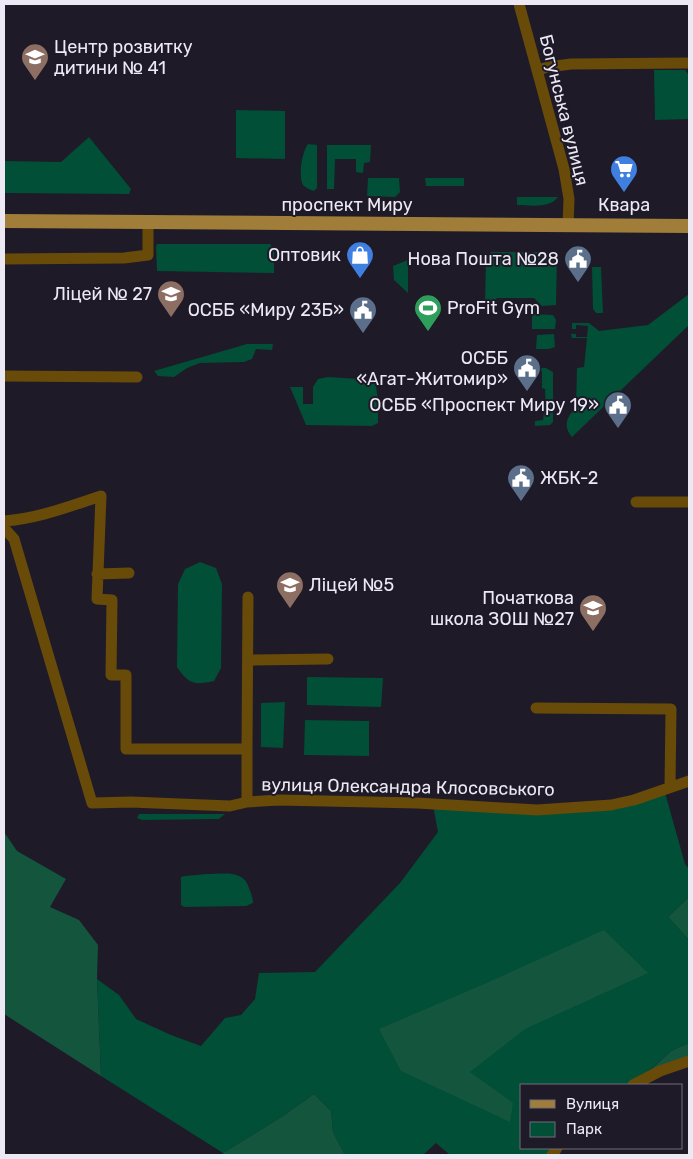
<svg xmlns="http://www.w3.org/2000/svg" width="693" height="1159" viewBox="0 0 693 1159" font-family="Rubik,sans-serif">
	<rect width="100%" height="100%" fill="#1e1a28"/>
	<path fill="#014f36" d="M 654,70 L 685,70 L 689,75 L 689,119 L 655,120 Z
		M 236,110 L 285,111 L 285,159 L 236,158 Z
		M 89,137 L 131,189 L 129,194 L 4,193 L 4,161 L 61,162 Z
		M 308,144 L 317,145 L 317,188 L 314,191 C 310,190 306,188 303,185 C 298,176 302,152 308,144 Z
		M 327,145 L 371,145 L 370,162 L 364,163 L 363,173 L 356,172 L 356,159 L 335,159 L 334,189 L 327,189 Z
		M 368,178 L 399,178 L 400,192 L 395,197 L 367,196 Z
		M 425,178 L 464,178 L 464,186 L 426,186 Z
		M 517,197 L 558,197 C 549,209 530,205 517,205 Z
		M 157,244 L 270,244 L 274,250 L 274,273 L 157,271 L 156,246 Z
		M 491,252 L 555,252 L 557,254 L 556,305 L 542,306 L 534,298 L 497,298 L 490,305 L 485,304 L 486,259 Z
		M 408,260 L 408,293 L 394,280 L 393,266 Z
		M 592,267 L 601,267 L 603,313 L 596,313 L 593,309 Z
		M 689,294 L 689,325 L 572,437 C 563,427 566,417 576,408 L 577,368 L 584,367 L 587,338 L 572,338 L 571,334 L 576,334 L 576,337 L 587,337 L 588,326 L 576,325 L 576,329 L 572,329 L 572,323 L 589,323 L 599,331 L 648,325 Z
		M 532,314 L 553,315 L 556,320 L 555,329 L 532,329 Z
		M 554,334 L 555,347 L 549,349 L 536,349 L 537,335 Z
		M 247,344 L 273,344 L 272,350 L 256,349 L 252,359 L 244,362 L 200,363 L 187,368 L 174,377 L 158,376 L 154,371 Z
		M 518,367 L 546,368 L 553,372 L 553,422 L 550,425 L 535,426 L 535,421 L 543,420 L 544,412 L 546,411 L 545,389 L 542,388 L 542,371 L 518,371 Z
		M 328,377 L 375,380 L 378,399 L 378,423 L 372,426 L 306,425 L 290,387 L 303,387 L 303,404 L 313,404 L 313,387 L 318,379 Z
		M 200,562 L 216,568 L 222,584 L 221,668 L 214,681 C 195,685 189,685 177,667 L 178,584 L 185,569 Z
		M 307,677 L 383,678 L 381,707 L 307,705 Z
		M 285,702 L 283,748 L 261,747 L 261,703 Z
		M 305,720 L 369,721 L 369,756 L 304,755 Z
		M 664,789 L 685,864 L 689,869 L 689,897 L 668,917 L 689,940 L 689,1043 L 671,1051 L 633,1085 L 522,1085 L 522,1148 L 557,1148 L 552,1155 L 450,1155 L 436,1143 L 423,1155 L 345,1155 L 333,1132 L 331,1111 L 314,1094 L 283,1116 L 223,1153 L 224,1155 L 222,1155 L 223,1153 L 101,1076 L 97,979 L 119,995 L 136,1019 L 171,1035 L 201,1046 L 225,1018 L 241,1015 L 255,999 L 259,973 L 315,972 L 400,883 L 438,832 L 433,805 L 611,805 Z
		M 139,814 L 225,814 L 219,819 L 215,819 L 142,820 L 137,818 Z
		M 207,874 C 222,874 244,869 249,888 C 251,893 253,898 253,903 L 246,906 L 184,907 L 181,905 L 181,877 L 185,876 Z"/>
	<path fill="#14553d" d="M 4,832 L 17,851 L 66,879 L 50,907 L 79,920 L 98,945 L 97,979 L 101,1076 L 4,1014 Z
		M 689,897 L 689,940 L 668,917 Z
		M 604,930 L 648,973 L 525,1029 L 470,1072 L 513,1103 L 510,1122 L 401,1071 L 379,1029 L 491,981 Z
		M 689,1043 L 689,1061 L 634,1085 L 671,1051 Z
		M 314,1094 L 331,1111 L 333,1132 L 345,1155 L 224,1155 L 223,1153 L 283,1116 Z"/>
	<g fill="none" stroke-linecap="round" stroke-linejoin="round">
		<path stroke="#684a09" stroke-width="11" d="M 519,4 L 564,169 L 569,199 L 568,225
			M 538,70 L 548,67 L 571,64 L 689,63
			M 148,222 L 148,255
			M 4,259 L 124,258 L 148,255
			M 4,376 L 137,377
			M 636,502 L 689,502
			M 4,521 C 37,519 70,506 101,496 L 97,599 L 112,600 L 111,675 L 126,675 L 126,749 L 247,749 L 247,802
			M 4,528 L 14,539 L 92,803 L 131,802 L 230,806 L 247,802 L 279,800 L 417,803 L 537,810 L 611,805 L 634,800 L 689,781
			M 97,574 L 129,573
			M 248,660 L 328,659
			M 536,708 L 671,709 L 670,787
			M 247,749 L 248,597
			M 633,1085 L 660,1071 L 689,1061
			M 552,1155 L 557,1148"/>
		<path stroke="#a07d39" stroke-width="14" d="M 4,221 L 689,226"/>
	</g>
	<defs>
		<g id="school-pin" transform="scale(1.4375)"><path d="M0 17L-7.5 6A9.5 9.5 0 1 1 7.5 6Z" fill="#8d6e63" stroke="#1e1a28"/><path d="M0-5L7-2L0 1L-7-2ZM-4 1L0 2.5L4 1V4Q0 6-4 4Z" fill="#fff"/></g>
		<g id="supermarket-pin" transform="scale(1.4375)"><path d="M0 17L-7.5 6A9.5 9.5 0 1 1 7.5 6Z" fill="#3f7fe0" stroke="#1e1a28"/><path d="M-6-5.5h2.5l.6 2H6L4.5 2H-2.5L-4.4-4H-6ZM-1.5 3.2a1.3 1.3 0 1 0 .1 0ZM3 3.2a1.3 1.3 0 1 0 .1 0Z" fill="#fff"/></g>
		<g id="shop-pin" transform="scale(1.4375)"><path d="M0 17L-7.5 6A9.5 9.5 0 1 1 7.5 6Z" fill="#3f7fe0" stroke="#1e1a28"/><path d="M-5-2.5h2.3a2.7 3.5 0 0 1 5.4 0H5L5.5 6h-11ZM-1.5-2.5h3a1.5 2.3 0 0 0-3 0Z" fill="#fff"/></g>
		<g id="civic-pin" transform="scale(1.4375)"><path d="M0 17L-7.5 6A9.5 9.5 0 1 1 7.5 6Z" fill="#5c6f8a" stroke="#1e1a28"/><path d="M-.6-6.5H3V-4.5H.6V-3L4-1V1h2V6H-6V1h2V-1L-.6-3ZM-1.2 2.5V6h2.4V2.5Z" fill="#fff"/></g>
		<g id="stadium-pin" transform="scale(1.4375)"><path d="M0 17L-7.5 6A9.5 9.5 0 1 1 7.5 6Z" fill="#2e9e5b" stroke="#1e1a28"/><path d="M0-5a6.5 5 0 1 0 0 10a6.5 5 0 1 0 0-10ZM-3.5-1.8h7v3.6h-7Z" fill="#fff"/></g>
	</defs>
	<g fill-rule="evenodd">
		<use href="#school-pin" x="35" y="57"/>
		<use href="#supermarket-pin" x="624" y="169"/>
		<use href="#shop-pin" x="360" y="255"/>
		<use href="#civic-pin" x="578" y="259"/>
		<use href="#school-pin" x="171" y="294"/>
		<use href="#stadium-pin" x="428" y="308"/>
		<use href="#civic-pin" x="363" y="310"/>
		<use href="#civic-pin" x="527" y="368"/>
		<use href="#civic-pin" x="618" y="405"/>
		<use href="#civic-pin" x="521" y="478"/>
		<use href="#school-pin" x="290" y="585"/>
		<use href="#school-pin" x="593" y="608"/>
	</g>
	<g text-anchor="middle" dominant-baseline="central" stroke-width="4" stroke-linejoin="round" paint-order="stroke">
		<g font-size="18" fill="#ece9f4" stroke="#1e1a28" text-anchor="end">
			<text x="54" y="47" text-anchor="start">Центр розвитку<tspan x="54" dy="21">дитини № 41</tspan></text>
			<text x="624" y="205" text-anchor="middle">Квара</text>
			<text x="341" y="255">Оптовик</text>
			<text x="559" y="259">Нова Пошта №28</text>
			<text x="152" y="294">Ліцей № 27</text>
			<text x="447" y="308" text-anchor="start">ProFit Gym</text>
			<text x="344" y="310">ОСББ «Миру 23Б»</text>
			<text x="508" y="358">ОСББ<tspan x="508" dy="21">«Агат-Житомир»</tspan></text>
			<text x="599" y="405">ОСББ «Проспект Миру 19»</text>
			<text x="540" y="478" text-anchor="start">ЖБК-2</text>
			<text x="309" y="585" text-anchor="start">Ліцей №5</text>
			<text x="574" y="598">Початкова<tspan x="574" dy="21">школа ЗОШ №27</tspan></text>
		</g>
		<g font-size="18" fill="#ece9f4" stroke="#1e1a28">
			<text transform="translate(564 110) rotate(76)">Богунська вулиця</text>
			<text x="347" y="205">проспект Миру</text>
			<text transform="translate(408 787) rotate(1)">вулиця Олександра Клосовського</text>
		</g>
	</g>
	<rect width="693" height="1159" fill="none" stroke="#ece9f4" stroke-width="10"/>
	<rect x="520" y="1084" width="162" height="65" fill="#1e1a28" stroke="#706d7a"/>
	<rect x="530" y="1100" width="25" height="8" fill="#a07d39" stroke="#706d7a"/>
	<text x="566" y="1109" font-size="15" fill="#ece9f4">Вулиця</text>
	<rect x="530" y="1122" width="25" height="15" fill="#014f36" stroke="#706d7a"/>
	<text x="566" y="1134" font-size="15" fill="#ece9f4">Парк</text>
</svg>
